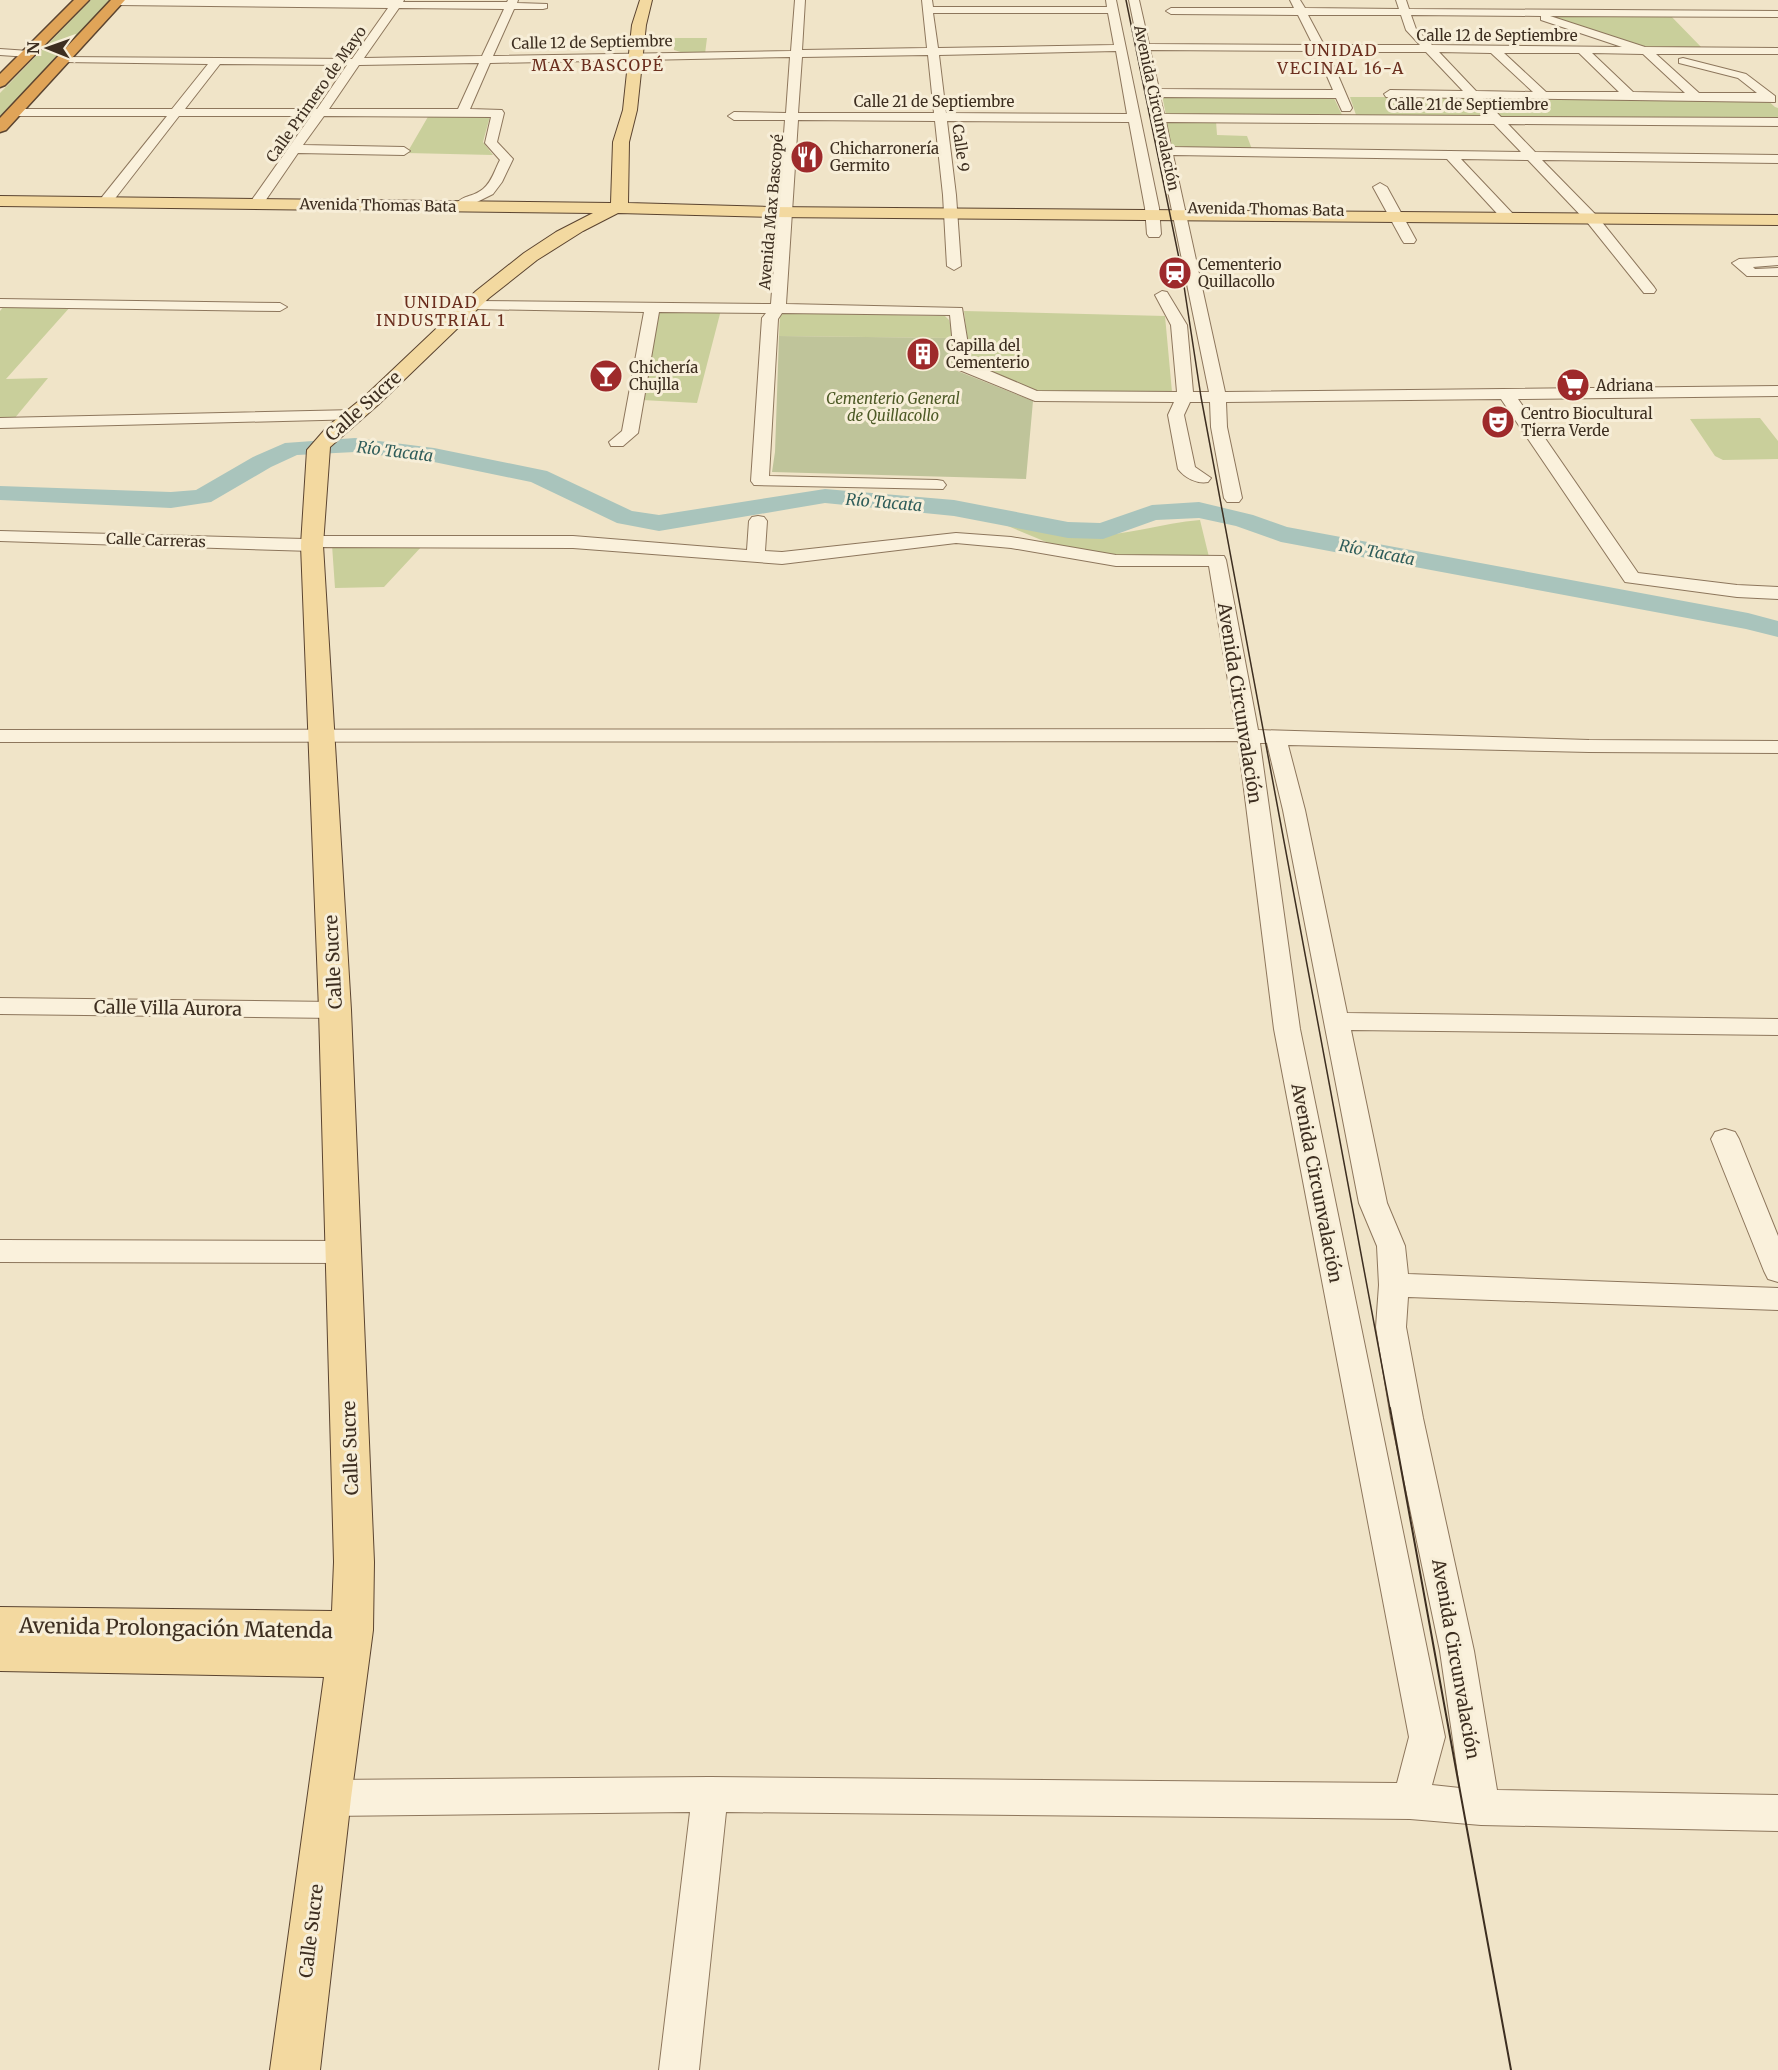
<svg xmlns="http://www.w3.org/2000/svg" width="1778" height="2070" viewBox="0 0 1778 2070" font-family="Merriweather,serif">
	<rect width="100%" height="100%" fill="#f0e4c8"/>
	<path fill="#c9cf9b" d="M 91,0 L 110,0 L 0,116 L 0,93 Z
		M 1535,13 L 1668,13 L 1703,49 L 1647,48 Z
		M 674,38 L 707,38 L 705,54 L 684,53 L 674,50 Z
		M 1162,95 L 1333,96 L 1343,117 L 1166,115 Z
		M 1350,97 L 1469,97 L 1490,118 L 1357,118 Z
		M 1483,97 L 1765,98 L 1775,107 L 1778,108 L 1778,120 L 1501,119 Z
		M 429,115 L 490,116 L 483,142 L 493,155 L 407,153 Z
		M 1216,121 L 1217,135 L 1247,136 L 1253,152 L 1170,148 L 1166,123 L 1168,122 Z
		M 4,306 L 71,306 L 6,379 L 48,378 L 14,419 L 0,419 L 0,311 Z
		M 658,310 L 721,310 L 697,403 L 642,400 Z
		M 964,311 L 1165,316 L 1172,392 L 1038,392 L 970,363 Z
		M 784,313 L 945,316 L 949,320 L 955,338 L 779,336 L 780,316 Z
		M 1760,418 L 1778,441 L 1778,459 L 1723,460 L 1715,456 L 1690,419 Z
		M 1200,520 L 1209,557 L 1141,559 L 1051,544 L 1003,524 C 1030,528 1059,536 1086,536 C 1125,536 1162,523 1200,520 Z
		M 332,545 L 423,545 L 384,587 L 335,588 Z"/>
	<path fill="#bfc49a" d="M 779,336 L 955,338 L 955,370 L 1033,401 L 1026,479 L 772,472 L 775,452 Z"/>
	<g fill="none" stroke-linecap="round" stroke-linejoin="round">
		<path fill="#a9c4bc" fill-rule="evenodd" d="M 355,438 L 434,448 L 547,471 L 632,511 L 659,515 L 825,489 L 954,500 L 1068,522 L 1100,523 L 1152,505 L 1199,502 L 1253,515 L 1287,527 L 1748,613 L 1778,621 L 1778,637 L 1746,629 L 1281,542 L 1236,526 L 1199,518 L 1156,520 L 1103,539 L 1068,538 L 954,516 L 825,503 L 659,531 L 617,523 L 531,482 L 434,462 L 355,452 L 297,455 L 271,467 L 211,502 L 171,508 L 0,500 L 0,486 L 171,492 L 196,490 L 253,457 L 285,443 Z"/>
		<g stroke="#8d765c" stroke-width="2">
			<path id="minor" d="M 113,0 L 404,0 L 403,2 L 507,2 L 508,0 L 518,0 L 517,3 L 547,4 L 547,8 L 543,9 L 514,9 L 493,56 L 791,51 L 795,0 L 805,0 L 802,50 L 927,48 L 922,0 L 932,0 L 933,7 L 1107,7 L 1106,0 L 1116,0 L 1159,208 L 1161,234 L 1159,237 L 1149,237 L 1147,234 L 1145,208 L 1129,122 L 947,121 L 956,195 L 961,266 L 954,270 L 947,266 L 943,195 L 935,121 L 798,120 L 786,304 L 962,308 L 971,363 L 1037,391 L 1177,392 L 1171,325 L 1155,295 L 1162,291 L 1167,292 L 1187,325 L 1193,392 L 1209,392 L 1129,0 L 1139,0 L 1149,44 L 1313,45 L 1298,15 L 1171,14 L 1166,11 L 1171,8 L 1294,8 L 1290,0 L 1300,0 L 1305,8 L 1399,9 L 1396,0 L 1406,0 L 1409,9 L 1778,11 L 1778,17 L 1550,16 L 1645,47 L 1778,48 L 1778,54 L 1656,54 L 1699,93 L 1757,93 L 1738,78 L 1679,63 L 1679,59 L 1683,58 L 1746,74 L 1775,96 L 1775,102 L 1483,98 L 1501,117 L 1778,118 L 1778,126 L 1508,124 L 1535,152 L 1778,155 L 1778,163 L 1542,160 L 1597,216 L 1654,287 L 1656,290 L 1654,293 L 1644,293 L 1587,222 L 1528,160 L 1461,159 L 1514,215 L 1516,218 L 1514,221 L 1504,221 L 1447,159 L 1173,155 L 1225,392 L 1778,386 L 1778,396 L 1518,399 L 1638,573 L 1737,585 L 1778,587 L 1778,599 L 1737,597 L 1625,582 L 1501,399 L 1226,402 L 1227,427 L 1242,498 L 1239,502 L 1227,502 L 1224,498 L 1211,427 L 1210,402 L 1190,402 L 1184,415 L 1195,467 L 1211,478 L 1208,482 C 1197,484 1185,478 1178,469 L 1168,415 L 1174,402 L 1035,401 L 957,369 L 955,366 L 950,315 L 782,313 L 778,319 L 769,476 L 937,480 L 943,481 L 946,485 L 943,489 L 754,485 L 751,481 L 762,318 L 766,313 L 659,312 L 638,433 L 623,446 L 611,446 L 609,442 L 622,431 L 644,312 L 473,309 L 466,305 L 473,301 L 771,304 L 785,120 L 734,120 L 728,116 L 734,112 L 786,113 L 790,57 L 490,63 L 470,109 L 502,110 L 504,113 L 497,142 L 513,159 L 502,182 L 493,194 L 461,210 L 456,209 L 454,206 C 463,194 472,198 483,189 C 492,182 495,169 500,160 L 485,143 L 491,117 L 324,116 L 303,145 L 404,147 L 410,151 L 404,155 L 298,153 L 261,207 L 256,208 L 249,204 L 311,116 L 179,116 L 110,205 L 105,206 L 98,202 L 167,116 L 14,116 L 10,115 L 10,109 L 172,109 L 208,64 L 64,62 L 60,61 L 60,57 L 352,59 L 388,8 L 117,5 L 113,4 ZM 399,8 L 504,9 L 482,56 L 364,58 ZM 933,13 L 1108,13 L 1114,45 L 938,48 ZM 1308,15 L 1401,15 L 1406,30 L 1420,45 L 1324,45 ZM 1411,15 L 1541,16 L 1541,20 L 1622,47 L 1432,45 L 1416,29 ZM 1150,50 L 1316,51 L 1333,90 L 1159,89 ZM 1116,51 L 1127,114 L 946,113 L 939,55 ZM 1328,52 L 1426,52 L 1463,91 L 1390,90 L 1384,94 L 1386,97 L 1470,98 L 1487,116 L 1164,114 L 1160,97 L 1336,98 L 1342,111 L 1350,111 L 1352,108 ZM 1439,52 L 1491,53 L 1533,92 L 1476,91 ZM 1504,53 L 1579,53 L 1619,92 L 1546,92 ZM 1592,53 L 1643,54 L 1685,93 L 1633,92 ZM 928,55 L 934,113 L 798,113 L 802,57 ZM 479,63 L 458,109 L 329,109 L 359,65 ZM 220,64 L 347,65 L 317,109 L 185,109 ZM 1166,122 L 1494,124 L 1521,152 L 1171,147 Z
				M 0,49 L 29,51 L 35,54 L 29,57 L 0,55 Z
				M 1380,183 L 1387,187 L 1416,240 L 1414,243 L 1404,243 L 1402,240 L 1373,187 Z
				M 1778,257 L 1778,265 L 1753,267 L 1755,269 L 1778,268 L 1778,276 L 1747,276 L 1732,263 L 1739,259 Z
				M 0,299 L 280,303 L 287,307 L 280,311 L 0,307 Z
				M 355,410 L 361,411 L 363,415 L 361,419 L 0,428 L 0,418 Z
				M 758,516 L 764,517 L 767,521 L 765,551 L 782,552 L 956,533 L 1011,537 L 1116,555 L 1224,556 L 1226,560 L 1258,730 L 1589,740 L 1778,741 L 1778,753 L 1589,752 L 1288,745 L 1305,810 L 1347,1013 L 1778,1019 L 1778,1035 L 1351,1030 L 1387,1203 L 1405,1246 L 1408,1274 L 1778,1288 L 1778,1310 L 1408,1297 L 1406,1327 L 1423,1418 L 1474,1651 L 1497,1790 L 1778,1795 L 1778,1831 L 1481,1825 L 1410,1819 L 726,1812 L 699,2070 L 659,2070 L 690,1812 L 328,1816 L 315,1810 L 310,1798 L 315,1786 L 328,1780 L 710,1777 L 1397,1783 L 1409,1737 L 1274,1029 L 1238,741 L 0,742 L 0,730 L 1236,729 L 1209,566 L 1116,566 L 1011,548 L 956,543 L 782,564 L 573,548 L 320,547 L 312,551 L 0,541 L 0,531 L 305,539 L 313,536 L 573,536 L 747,550 L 749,521 L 752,517 ZM 1260,743 L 1267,743 L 1283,810 L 1359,1203 L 1377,1246 L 1379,1285 L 1376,1327 L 1391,1418 L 1440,1651 L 1460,1788 L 1432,1785 L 1445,1737 L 1300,1029 Z
				M 0,998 L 335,1002 L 344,1004 L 348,1010 L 344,1016 L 335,1018 L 0,1014 Z
				M 1725,1129 L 1735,1132 L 1739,1139 L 1778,1236 L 1778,1282 L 1768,1279 L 1764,1271 L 1711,1139 L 1715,1132 Z
				M 0,1240 L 345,1241 L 355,1244 L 359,1252 L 355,1260 L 345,1263 L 0,1262 Z"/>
		</g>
		<g stroke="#5b4430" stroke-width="2">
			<path id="major" d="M 640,0 L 652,0 L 646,25 L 637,110 L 629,142 L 628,203 L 769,207 L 1778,215 L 1778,225 L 769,217 L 618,213 L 583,231 L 537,260 L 489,298 L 379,404 L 330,447 L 323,545 L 351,1010 L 374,1562 L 373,1630 L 351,1798 L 320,2070 L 270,2070 L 324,1677 L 0,1671 L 0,1607 L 332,1611 L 334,1562 L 319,1010 L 301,545 L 307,450 L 328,426 L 365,396 L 476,291 L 524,253 L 556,232 L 593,213 L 0,206 L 0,196 L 611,203 L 613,142 L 623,110 L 632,25 Z"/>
		</g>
		<g stroke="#5b4430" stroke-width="3">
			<path id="highway" d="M 74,0 L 89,0 L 5,85 L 0,87 L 0,74 Z
				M 111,0 L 125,0 L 6,130 L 0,132 L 0,118 Z"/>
		</g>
		<use href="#minor" fill="#faf1dc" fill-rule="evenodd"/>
		<use href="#major" fill="#f3d9a0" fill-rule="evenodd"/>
		<use href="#highway" fill="#e0a458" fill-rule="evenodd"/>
		<path stroke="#3d2e20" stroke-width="1.5" d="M 1126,0 L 1182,273 L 1201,397 L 1390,1409"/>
		<path stroke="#3d2e20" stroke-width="2" d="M 1390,1408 L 1511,2070"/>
	</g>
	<defs>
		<g id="restaurant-disc" transform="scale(1.725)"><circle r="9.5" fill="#9e2a2b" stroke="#f7eed8"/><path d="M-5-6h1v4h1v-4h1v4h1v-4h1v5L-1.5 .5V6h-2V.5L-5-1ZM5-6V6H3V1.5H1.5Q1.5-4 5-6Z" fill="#fff"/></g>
		<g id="station-disc" transform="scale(1.725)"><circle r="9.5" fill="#9e2a2b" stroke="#f7eed8"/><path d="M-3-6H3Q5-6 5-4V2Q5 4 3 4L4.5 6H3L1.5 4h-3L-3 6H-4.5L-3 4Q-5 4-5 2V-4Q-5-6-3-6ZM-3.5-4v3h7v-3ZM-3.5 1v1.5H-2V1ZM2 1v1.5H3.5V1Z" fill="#fff"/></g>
		<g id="building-disc" transform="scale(1.725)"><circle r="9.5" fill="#9e2a2b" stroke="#f7eed8"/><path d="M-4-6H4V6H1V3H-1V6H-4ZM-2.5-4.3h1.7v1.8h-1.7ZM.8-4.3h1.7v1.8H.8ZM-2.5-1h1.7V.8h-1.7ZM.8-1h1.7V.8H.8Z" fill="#fff"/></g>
		<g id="bar-disc" transform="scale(1.725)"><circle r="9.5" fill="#9e2a2b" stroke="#f7eed8"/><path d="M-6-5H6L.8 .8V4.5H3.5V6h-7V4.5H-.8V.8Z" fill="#fff"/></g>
		<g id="supermarket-disc" transform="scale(1.725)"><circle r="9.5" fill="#9e2a2b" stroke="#f7eed8"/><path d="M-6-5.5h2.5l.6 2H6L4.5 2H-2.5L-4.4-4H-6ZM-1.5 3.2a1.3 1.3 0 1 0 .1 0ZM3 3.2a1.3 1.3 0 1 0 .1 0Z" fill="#fff"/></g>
		<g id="theatre-disc" transform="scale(1.725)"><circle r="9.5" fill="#9e2a2b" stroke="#f7eed8"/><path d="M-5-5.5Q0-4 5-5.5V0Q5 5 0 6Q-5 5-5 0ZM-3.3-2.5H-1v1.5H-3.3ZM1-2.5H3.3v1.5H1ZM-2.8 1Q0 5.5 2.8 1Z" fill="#fff"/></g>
	</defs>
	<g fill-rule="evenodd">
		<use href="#restaurant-disc" x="807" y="157"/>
		<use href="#station-disc" x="1175" y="273"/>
		<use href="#building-disc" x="923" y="354"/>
		<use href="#bar-disc" x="606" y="376"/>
		<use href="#supermarket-disc" x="1573" y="385"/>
		<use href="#theatre-disc" x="1498" y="422"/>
	</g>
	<g text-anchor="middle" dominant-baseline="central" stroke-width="6" stroke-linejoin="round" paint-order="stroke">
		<g font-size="15" fill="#3d2e20" stroke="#f7eed8">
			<text x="1497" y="35">Calle 12 de Septiembre</text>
			<text transform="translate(592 42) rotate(-1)">Calle 12 de Septiembre</text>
			<text transform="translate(316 94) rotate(-55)">Calle Primero de Mayo</text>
			<text x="934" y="101">Calle 21 de Septiembre</text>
			<text x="1468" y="104">Calle 21 de Septiembre</text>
			<text transform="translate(1157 108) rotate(78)">Avenida Circunvalación</text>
			<text transform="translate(961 148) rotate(82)">Calle 9</text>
			<text transform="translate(378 205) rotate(1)">Avenida Thomas Bata</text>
			<text transform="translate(1266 209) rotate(1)">Avenida Thomas Bata</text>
			<text transform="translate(771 212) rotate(-85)">Avenida Max Bascopé</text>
			<text transform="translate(156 540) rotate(2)">Calle Carreras</text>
		</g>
		<g font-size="15" fill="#3d2e20" stroke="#f7eed8" text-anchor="start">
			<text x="830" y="148">Chicharronería<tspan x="830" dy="17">Germito</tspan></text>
			<text x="1198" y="264">Cementerio<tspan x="1198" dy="17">Quillacollo</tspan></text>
			<text x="946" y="345">Capilla del<tspan x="946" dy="17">Cementerio</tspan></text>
			<text x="629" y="367">Chichería<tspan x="629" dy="17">Chujlla</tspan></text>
			<text x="1596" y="385">Adriana</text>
			<text x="1521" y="413">Centro Biocultural<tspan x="1521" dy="17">Tierra Verde</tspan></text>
		</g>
		<g font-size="15" font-style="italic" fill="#4d5a26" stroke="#f7eed8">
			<text x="893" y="398">Cementerio General<tspan x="893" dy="17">de Quillacollo</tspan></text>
		</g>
		<g font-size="16" letter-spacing="1.5" fill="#6b2e1e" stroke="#f7eed8">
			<text x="1341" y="50">UNIDAD<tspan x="1341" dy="18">VECINAL 16-A</tspan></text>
			<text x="598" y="65">MAX BASCOPÉ</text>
			<text x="441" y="302">UNIDAD<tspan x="441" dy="18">INDUSTRIAL 1</tspan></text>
		</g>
		<g font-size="16" font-style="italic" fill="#2f5d5a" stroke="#f7eed8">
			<text transform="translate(395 451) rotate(7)">Río Tacata</text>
			<text transform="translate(884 502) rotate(5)">Río Tacata</text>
			<text transform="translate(1377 552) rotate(11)">Río Tacata</text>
		</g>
		<g font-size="18" fill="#3d2e20" stroke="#f7eed8">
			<text transform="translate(363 406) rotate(-42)">Calle Sucre</text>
			<text transform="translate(1240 703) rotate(81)">Avenida Circunvalación</text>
			<text transform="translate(333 962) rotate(-93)">Calle Sucre</text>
			<text transform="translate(168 1008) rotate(1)">Calle Villa Aurora</text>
			<text transform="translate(1317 1183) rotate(79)">Avenida Circunvalación</text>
			<text transform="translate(350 1448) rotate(-92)">Calle Sucre</text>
			<text transform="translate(1456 1659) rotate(80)">Avenida Circunvalación</text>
			<text transform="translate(311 1931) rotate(-83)">Calle Sucre</text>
		</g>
		<g font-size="21" fill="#3d2e20" stroke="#f7eed8">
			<text transform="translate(176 1628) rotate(1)">Avenida Prolongación Matenda</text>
		</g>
	</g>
	<g transform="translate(48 48) rotate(271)" stroke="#f7eed8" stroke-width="4.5" paint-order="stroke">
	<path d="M0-4.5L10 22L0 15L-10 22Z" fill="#3d2e20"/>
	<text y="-9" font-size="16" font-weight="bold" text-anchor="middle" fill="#3d2e20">N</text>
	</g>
</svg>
